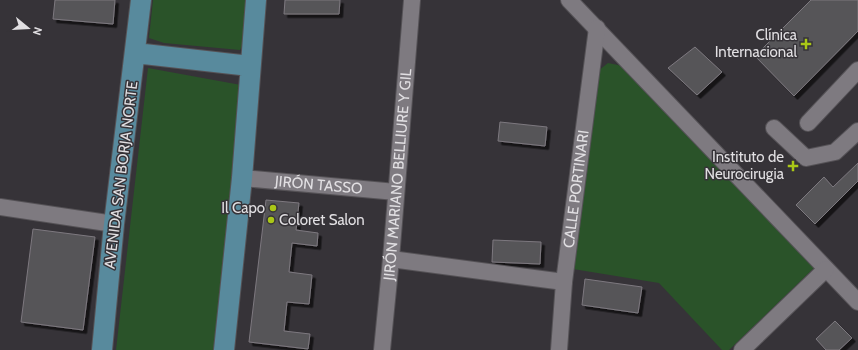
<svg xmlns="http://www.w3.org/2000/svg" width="858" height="350" viewBox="0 0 858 350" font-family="Cabin,sans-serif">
	<defs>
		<filter id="shadow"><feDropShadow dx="3.5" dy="3.5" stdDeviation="0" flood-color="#0009"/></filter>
	</defs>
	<rect width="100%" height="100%" fill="#363338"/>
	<path fill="#2a5329" d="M 153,0 L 251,0 L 245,41 L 240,50 L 164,43 L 149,38 Z
		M 608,63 L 623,66 L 814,268 L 729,350 L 722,350 L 659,283 L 573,269 L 598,71 Z
		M 148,68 L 241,85 L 215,350 L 116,350 Z"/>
	<path fill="#575459" stroke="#7d797f" filter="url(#shadow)" d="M 55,0 L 115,0 L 113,24 L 53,19 Z
		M 285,0 L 340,0 L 339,14 L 284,14 Z
		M 811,0 L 858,0 L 858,31 L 794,96 L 755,56 Z
		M 695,47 L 722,72 L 697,95 L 668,68 Z
		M 500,122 L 547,127 L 545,146 L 498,141 Z
		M 858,163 L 858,181 L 815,224 L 796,205 L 824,177 L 833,187 Z
		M 266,200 L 299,203 L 296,230 L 318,233 L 317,246 L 292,243 L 289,272 L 312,275 L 309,304 L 287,302 L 284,331 L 310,334 L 308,349 L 249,342 Z
		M 33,229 L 95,237 L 83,330 L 21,322 Z
		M 493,240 L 541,242 L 540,264 L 492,262 Z
		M 585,279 L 642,287 L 638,313 L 582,305 Z
		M 835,321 L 852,338 L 839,350 L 826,350 L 816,339 Z"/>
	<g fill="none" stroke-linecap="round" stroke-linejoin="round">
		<g stroke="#555256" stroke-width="18">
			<g id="minor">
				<path d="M 569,0 L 858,302"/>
				<path d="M 808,123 L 858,70"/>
				<path d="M 774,128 L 806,158 L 835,152 L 858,131"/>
				<path id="s1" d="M 242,178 L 396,192"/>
				<path d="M 0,207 L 114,224"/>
				<path d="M 391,259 L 564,282"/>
				<path id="s2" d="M 382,350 L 391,259 L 412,0"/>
				<path id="s3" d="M 559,350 L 564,282 L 597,28"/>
				<path d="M 742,350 L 826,269"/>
			</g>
		</g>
		<g stroke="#555256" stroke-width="22">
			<path id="major" d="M 135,53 L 250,66
				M 102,350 L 114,224 L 141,0
				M 224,350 L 242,178 L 256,0"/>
		</g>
		<use href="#minor" stroke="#7e7a80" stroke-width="16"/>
		<use href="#major" stroke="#588a9d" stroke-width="20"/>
	</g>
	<g fill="#aac717" stroke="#363338" stroke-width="1.5">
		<path d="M804 38h4v4h4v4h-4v4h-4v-4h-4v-4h4z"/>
		<path d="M791 160h4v4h4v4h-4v4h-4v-4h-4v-4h4z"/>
		<circle cx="273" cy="208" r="4"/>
		<circle cx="271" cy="220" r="4"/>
	</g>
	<g text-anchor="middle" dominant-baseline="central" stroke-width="3" stroke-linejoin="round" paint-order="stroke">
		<g font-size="15" fill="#e1dfe2" stroke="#363338" text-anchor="end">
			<text x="797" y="35">Clínica<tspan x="797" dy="17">Internacional</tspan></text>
			<text x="784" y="157">Instituto de<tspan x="784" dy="17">Neurocirugia</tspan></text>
			<text x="265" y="208">Il Capo</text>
			<text x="279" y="220" text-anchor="start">Coloret Salon</text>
		</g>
		<g font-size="15" fill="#e1dfe2" stroke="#363338">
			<text transform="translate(121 175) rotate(-83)">AVENIDA SAN BORJA NORTE</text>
			<text stroke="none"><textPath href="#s2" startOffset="176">JIRÓN MARIANO BELLIURE Y GIL</textPath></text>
			<text stroke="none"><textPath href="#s1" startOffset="77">JIRÓN TASSO</textPath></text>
			<text stroke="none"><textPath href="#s3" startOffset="162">CALLE PORTINARI</textPath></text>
		</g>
	</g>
	<g transform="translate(28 28) rotate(108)" stroke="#363338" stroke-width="3" paint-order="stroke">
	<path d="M0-3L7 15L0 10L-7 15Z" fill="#e1dfe2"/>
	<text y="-6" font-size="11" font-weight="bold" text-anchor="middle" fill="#e1dfe2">N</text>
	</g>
</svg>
